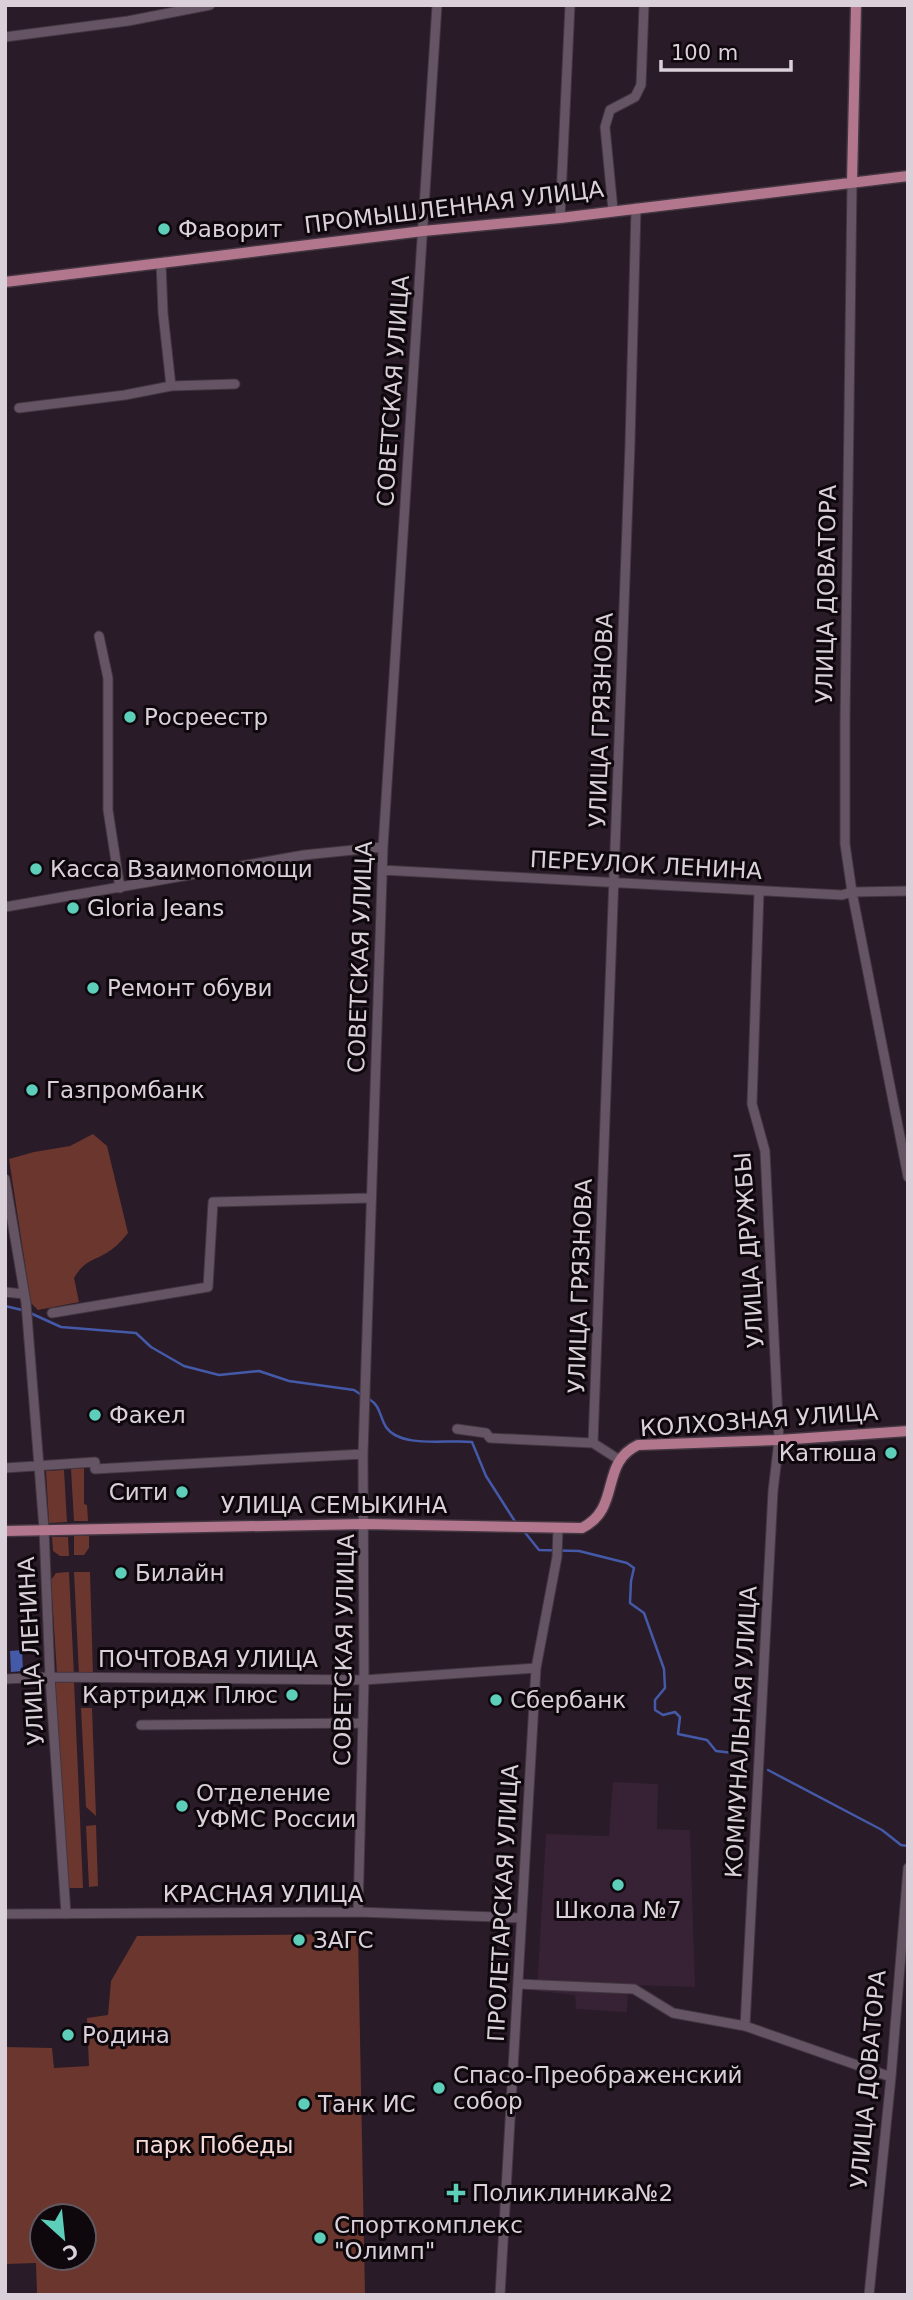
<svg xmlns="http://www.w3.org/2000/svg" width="913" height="2300" viewBox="0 0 913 2300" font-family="'DejaVu Sans',sans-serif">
	<rect width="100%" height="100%" fill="#291b28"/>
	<path fill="#362234" d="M 613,1782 L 658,1784 L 657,1829 L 690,1830 L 695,1987 L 628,1985 L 627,2012 L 576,2009 L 575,1995 L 537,1991 L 546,1834 L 609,1836 Z"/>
	<path fill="#6b362e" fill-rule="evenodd" d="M 93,1134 L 107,1146 L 128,1233 C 123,1239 117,1246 111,1250 C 94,1262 86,1258 74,1278 L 79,1302 L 38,1310 L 31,1303 L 9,1159 L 34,1152 L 70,1146 Z
		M 84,1468 L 84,1504 L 87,1505 L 88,1521 L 74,1521 L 71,1469 Z
		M 64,1470 L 67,1522 L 49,1523 L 46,1471 Z
		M 74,1536 L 89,1536 L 89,1548 L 84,1555 L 74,1555 Z
		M 52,1537 L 68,1537 L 69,1556 L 60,1556 L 53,1551 Z
		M 69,1572 L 74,1675 L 57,1674 L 51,1580 L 56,1573 Z
		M 74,1572 L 90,1572 L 93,1675 L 79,1675 Z
		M 74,1681 L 83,1888 L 68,1888 L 55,1682 Z
		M 81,1708 L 92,1708 L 96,1816 L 86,1807 Z
		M 96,1825 L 98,1886 L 89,1887 L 86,1826 Z
		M 358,1934 L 365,2295 L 37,2293 L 36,2263 L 5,2264 L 5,2047 L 52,2048 L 54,2068 L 89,2066 L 87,2018 L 108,2015 L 111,1981 L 137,1936 ZM 42,2216 L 84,2216 L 84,2258 L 42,2258 Z"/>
	<path fill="#445aa8" d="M 22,1650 L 23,1671 L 11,1672 L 10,1651 Z"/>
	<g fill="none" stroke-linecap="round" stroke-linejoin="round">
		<path stroke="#445aa8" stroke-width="2.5" d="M 5,1306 L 22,1310
			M 28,1312 L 61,1327 L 136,1333 L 151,1347 L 184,1366 L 219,1375 L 259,1371 L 289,1381 L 354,1390 L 363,1396
			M 369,1399 C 381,1406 379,1416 386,1427 C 401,1449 448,1439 472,1442 L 486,1476 L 516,1523
			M 523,1530 L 539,1550 L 579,1551 L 627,1563 L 634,1568 L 631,1581 L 630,1603 L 644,1613 L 664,1669 L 665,1688 L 655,1700 L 655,1710 L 663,1715 L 675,1712 L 680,1717 L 678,1734 L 707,1740 L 716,1751 L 742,1754
			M 768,1770 L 882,1830 L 901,1845 L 908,1846"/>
		<g stroke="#423641" stroke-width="11">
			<path id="minor" d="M 5,37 L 128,21 L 210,5
				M 852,182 L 845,722 L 845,844 L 852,892 L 908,1177
				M 613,210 L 605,127 L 610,110 L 635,97 L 641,85 L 644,5
				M 560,218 L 570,5
				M 161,263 L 163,313 L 171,386
				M 19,408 L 125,395 L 171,386 L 235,384
				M 99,636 L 108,678 L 108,810 L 120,888
				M 382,870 L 842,895 L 852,892 L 908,891
				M 5,907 L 304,855 L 383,847
				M 5,1179 L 26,1303 L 44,1529 L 50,1677 L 66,1914
				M 5,1292 L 24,1294
				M 52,1313 L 208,1287 L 213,1202 L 370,1198
				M 457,1429 L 486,1433 L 490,1438 L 593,1443 L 618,1459
				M 593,1443 L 630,444 L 636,208
				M 5,1468 L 95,1462 L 95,1469 L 363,1454
				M 5,1679 L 50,1677 L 364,1680 L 536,1668
				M 141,1725 L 363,1723
				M 358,1912 L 364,1680 L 363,1454 L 383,847 L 437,5
				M 5,1914 L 358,1912 L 521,1918
				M 518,1984 L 634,1989 L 673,2013 L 745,2026 L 891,2077
				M 745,2026 L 773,1491 L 779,1440 L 765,1151 L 752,1104 L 759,891
				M 500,2295 L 536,1668 L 557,1557 L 558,1528
				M 869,2295 L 891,2077 L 908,1868"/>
		</g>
		<g stroke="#423641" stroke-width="13">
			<path id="major" d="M 852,182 L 856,5
				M 5,282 L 423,231 L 560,218 L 908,176
				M 5,1531 L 365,1524 L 582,1528 C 622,1508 599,1463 638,1445 L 779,1440 L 908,1431"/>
		</g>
		<use href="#minor" stroke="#655463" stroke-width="9"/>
		<use href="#major" stroke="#b2768d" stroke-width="10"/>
	</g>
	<g fill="#5cceba" stroke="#0e080d" stroke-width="2.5">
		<circle cx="164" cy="229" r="7"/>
		<circle cx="130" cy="717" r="7"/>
		<circle cx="36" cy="869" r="7"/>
		<circle cx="73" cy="908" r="7"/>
		<circle cx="93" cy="988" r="7"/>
		<circle cx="32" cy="1090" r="7"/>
		<circle cx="95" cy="1415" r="7"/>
		<circle cx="891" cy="1453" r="7"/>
		<circle cx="182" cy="1492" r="7"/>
		<circle cx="121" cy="1573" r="7"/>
		<circle cx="292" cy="1695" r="7"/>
		<circle cx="496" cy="1700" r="7"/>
		<circle cx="182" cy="1806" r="7"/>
		<circle cx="618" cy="1885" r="7"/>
		<circle cx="299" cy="1940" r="7"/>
		<circle cx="68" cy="2035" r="7"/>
		<circle cx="439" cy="2088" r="7"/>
		<circle cx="304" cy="2104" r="7"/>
		<path d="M452.5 2182.5h7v7h7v7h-7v7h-7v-7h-7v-7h7z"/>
		<circle cx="320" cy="2238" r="7"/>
	</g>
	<g text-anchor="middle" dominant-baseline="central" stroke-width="6" stroke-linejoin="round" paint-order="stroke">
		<g font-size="23" fill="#dad0d9" stroke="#0e080d">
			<text transform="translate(454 207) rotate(-7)">ПРОМЫШЛЕННАЯ УЛИЦА</text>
			<text transform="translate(393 391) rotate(-86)">СОВЕТСКАЯ УЛИЦА</text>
			<text transform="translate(826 594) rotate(-89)">УЛИЦА ДОВАТОРА</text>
			<text transform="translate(601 720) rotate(-88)">УЛИЦА ГРЯЗНОВА</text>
			<text transform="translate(646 865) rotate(3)">ПЕРЕУЛОК ЛЕНИНА</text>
			<text transform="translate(360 957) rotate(-88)">СОВЕТСКАЯ УЛИЦА</text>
			<text transform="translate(749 1250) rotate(-94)">УЛИЦА ДРУЖБЫ</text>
			<text transform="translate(580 1286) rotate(-88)">УЛИЦА ГРЯЗНОВА</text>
			<text transform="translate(759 1420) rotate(-4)">КОЛХОЗНАЯ УЛИЦА</text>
			<text x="334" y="1505">УЛИЦА СЕМЫКИНА</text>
			<text transform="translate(344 1650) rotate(-89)">СОВЕТСКАЯ УЛИЦА</text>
			<text transform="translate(31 1651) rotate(-93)">УЛИЦА ЛЕНИНА</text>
			<text x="208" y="1659">ПОЧТОВАЯ УЛИЦА</text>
			<text transform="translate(741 1732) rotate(-87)">КОММУНАЛЬНАЯ УЛИЦА</text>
			<text x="263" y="1894">КРАСНАЯ УЛИЦА</text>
			<text transform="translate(503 1903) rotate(-87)">ПРОЛЕТАРСКАЯ УЛИЦА</text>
			<text transform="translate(868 2079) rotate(-85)">УЛИЦА ДОВАТОРА</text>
		</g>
		<g font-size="23" fill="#dad0d9" stroke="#0e080d" text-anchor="start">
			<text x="178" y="229">Фаворит</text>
			<text x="144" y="717">Росреестр</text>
			<text x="50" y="869">Касса Взаимопомощи</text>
			<text x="87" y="908">Gloria Jeans</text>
			<text x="107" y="988">Ремонт обуви</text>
			<text x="46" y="1090">Газпромбанк</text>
			<text x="109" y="1415">Факел</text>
			<text x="877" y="1453" text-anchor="end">Катюша</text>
			<text x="168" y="1492" text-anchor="end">Сити</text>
			<text x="135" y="1573">Билайн</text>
			<text x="278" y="1695" text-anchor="end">Картридж Плюс</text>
			<text x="510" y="1700">Сбербанк</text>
			<text x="196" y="1793">Отделение<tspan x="196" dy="26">УФМС России</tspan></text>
			<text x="618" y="1910" text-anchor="middle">Школа №7</text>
			<text x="313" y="1940">ЗАГС</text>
			<text x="82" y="2035">Родина</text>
			<text x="453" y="2075">Спасо-Преображенский<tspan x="453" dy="26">собор</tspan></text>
			<text x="318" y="2104">Танк ИС</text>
			<text x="472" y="2193">Поликлиника№2</text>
			<text x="334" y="2225">Спорткомплекс<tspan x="334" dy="26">"Олимп"</tspan></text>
		</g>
		<g font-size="23" fill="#f7dcd7" stroke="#0e080d">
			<text x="214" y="2145">парк Победы</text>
		</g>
	</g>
	<rect width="913" height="2300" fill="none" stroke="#dad0d9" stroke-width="14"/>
	<g transform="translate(63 2237) rotate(153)"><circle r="33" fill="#0e080d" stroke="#60585f" stroke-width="2"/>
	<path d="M0-5L12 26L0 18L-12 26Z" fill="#5cceba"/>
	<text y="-10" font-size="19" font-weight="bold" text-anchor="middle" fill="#dad0d9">С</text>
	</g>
	<path d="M661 60v10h130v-10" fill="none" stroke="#dad0d9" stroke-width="3.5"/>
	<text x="671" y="60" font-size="21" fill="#dad0d9" stroke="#0e080d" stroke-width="5" paint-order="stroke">100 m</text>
</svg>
